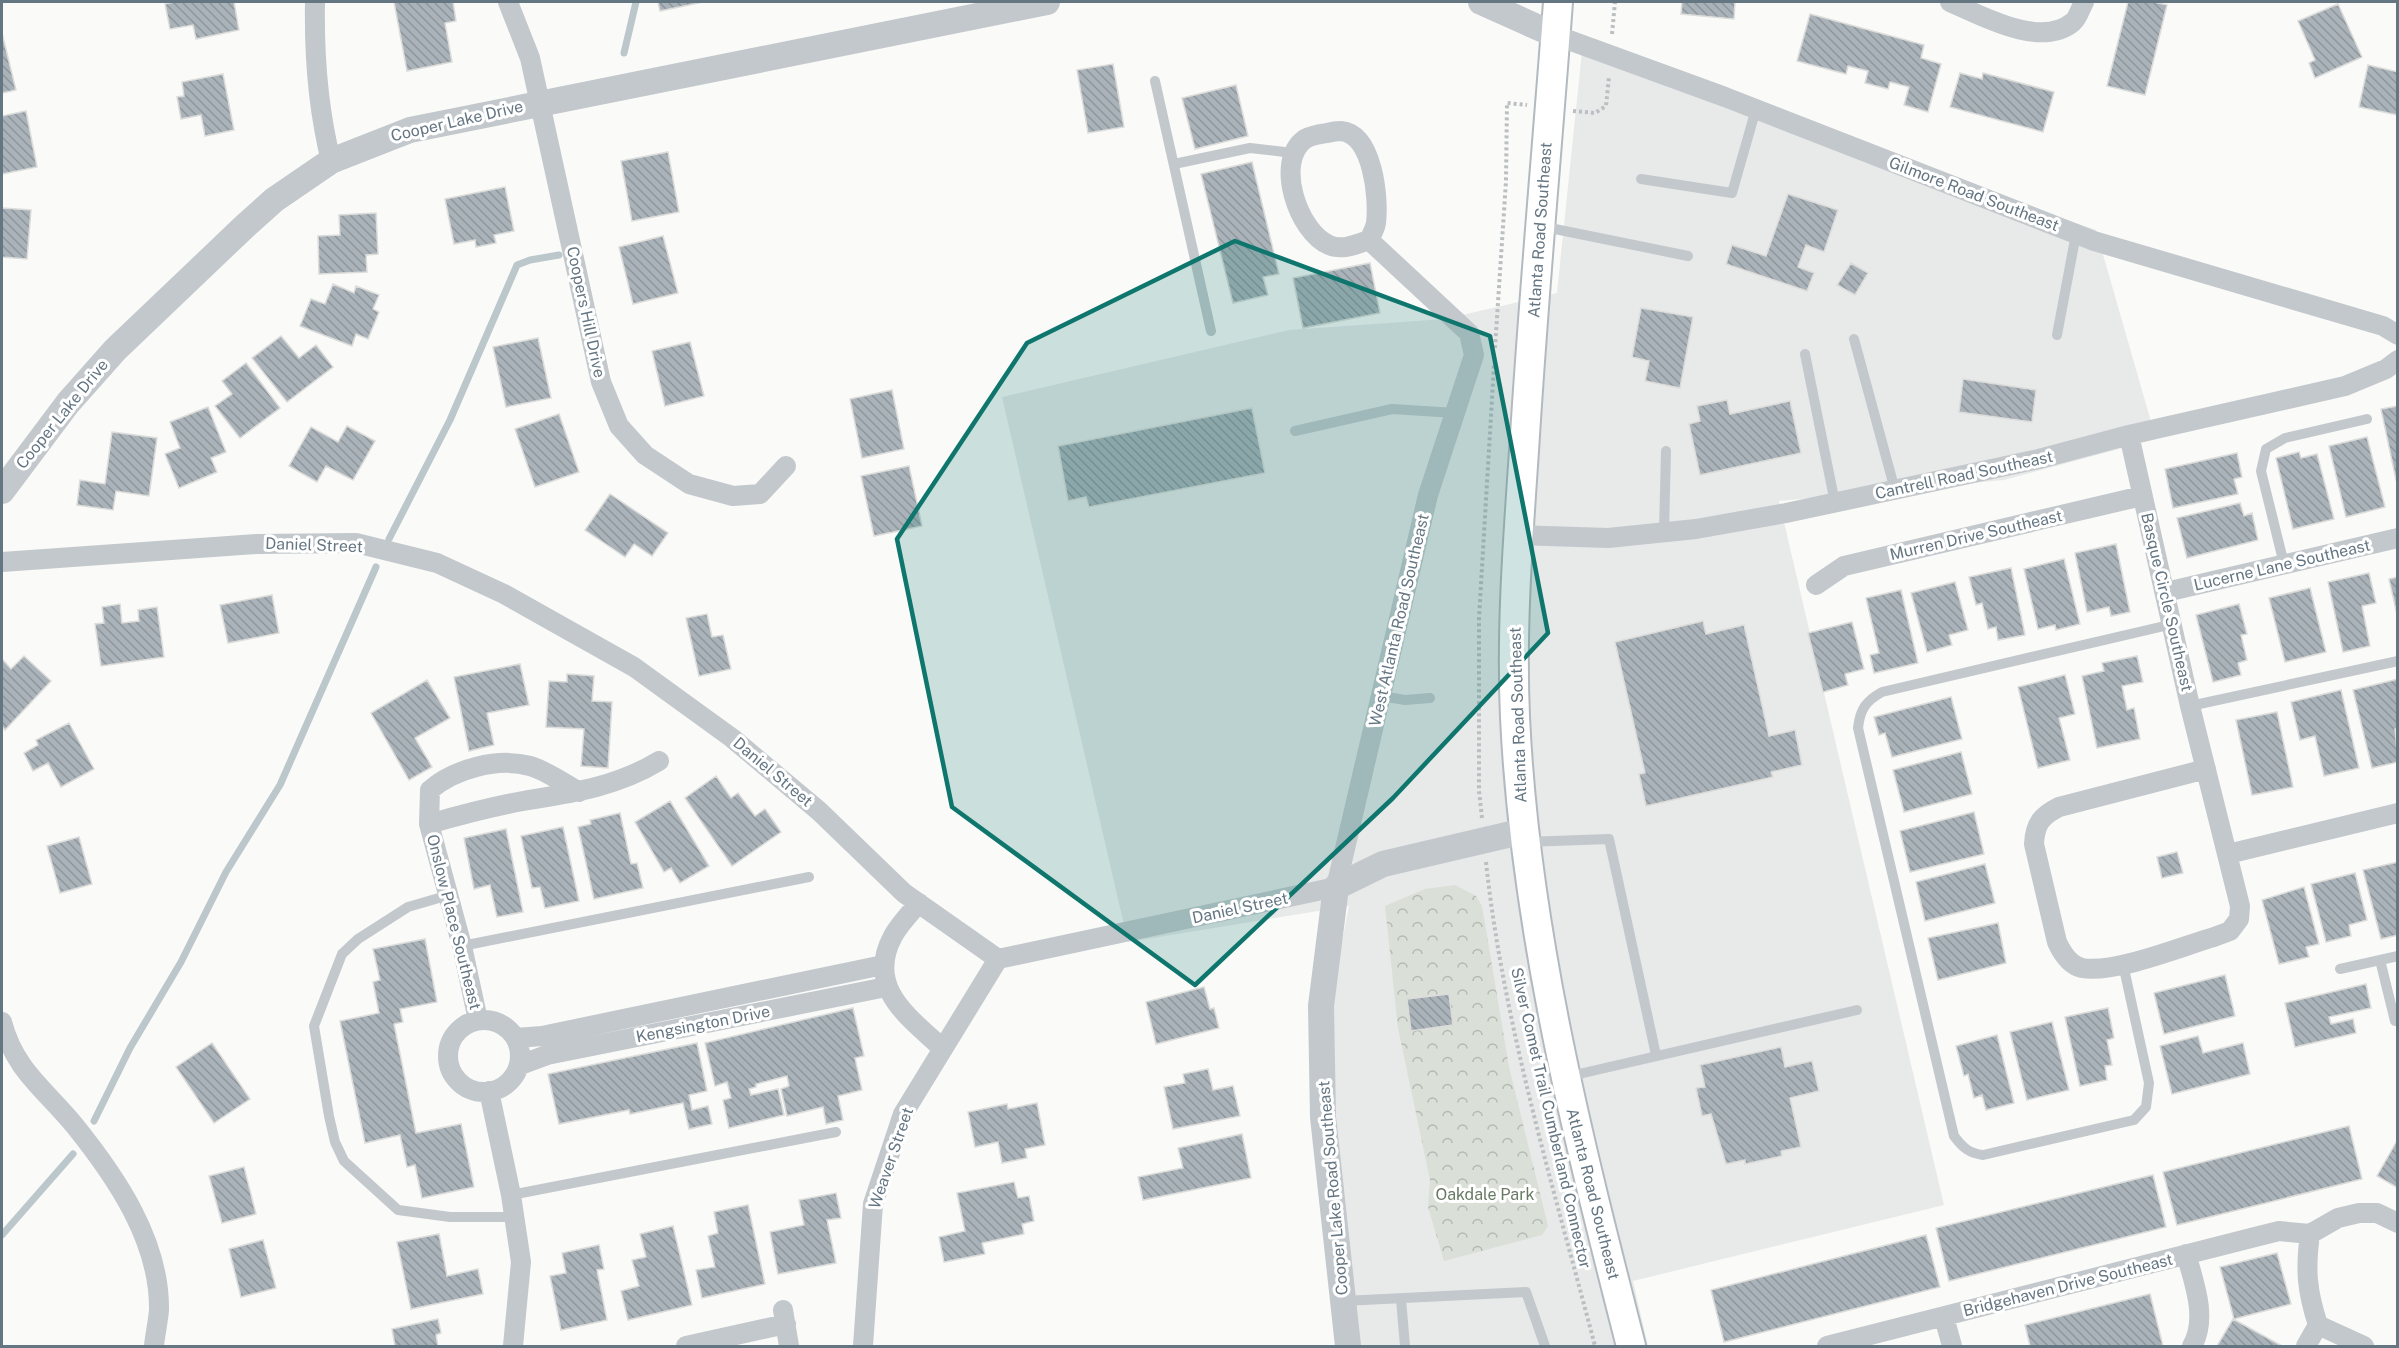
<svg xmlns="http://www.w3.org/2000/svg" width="2399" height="1348" viewBox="0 0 2399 1348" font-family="'Public Sans',sans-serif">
	<defs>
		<pattern id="park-crowns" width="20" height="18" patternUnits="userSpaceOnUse" patternTransform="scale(1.5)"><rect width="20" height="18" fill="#dadfd7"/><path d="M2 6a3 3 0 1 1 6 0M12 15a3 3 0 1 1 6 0" fill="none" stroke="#b4b9b4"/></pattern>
		<pattern id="building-back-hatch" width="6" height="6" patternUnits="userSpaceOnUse" patternTransform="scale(1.5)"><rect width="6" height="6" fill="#aab3b9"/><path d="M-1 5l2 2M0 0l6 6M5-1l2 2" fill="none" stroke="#8e969c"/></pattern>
	</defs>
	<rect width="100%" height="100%" fill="#fafaf8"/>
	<path fill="#e8e9e9" d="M 1582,51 L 2096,230 L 2156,439 L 2004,480 L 1779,501 L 1944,1205 L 1633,1281 L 1648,1346 L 1360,1346 L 1321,1048 L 1349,906 L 1128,942 L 1002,397 L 1289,330 L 1445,319 L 1557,293 Z"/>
	<path fill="url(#park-crowns)" d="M 1455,885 L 1476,896 L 1482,906 L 1509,1067 L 1548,1226 L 1542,1235 L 1444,1261 L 1428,1207 L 1430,1180 L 1398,1028 L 1385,906 L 1425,889 Z"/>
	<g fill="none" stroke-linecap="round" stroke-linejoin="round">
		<path stroke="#bbc7cb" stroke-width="7" d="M 624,53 L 636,2
			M 389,539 L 450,420 L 517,265 L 530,260 L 559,255
			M 94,1121 L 130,1048 L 181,962 L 226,872 L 280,785 L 376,567
			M 2,1235 L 73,1154"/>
	</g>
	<path fill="url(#building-back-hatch)" stroke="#dcdcda" stroke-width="1.5" d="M 174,2 L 234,2 L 239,30 L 196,39 L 193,25 L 170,29 L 165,4 Z
		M 394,2 L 453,2 L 456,21 L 445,23 L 452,62 L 407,71 Z
		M 658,2 L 703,2 L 660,11 Z
		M 1682,2 L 1735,2 L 1734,19 L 1681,14 Z
		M 2128,2 L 2154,2 L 2167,5 L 2145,95 L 2107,86 Z
		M 2338,4 L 2362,57 L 2315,78 L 2309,63 L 2315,60 L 2298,21 Z
		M 1810,14 L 1924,45 L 1921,58 L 1941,64 L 1928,112 L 1904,105 L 1909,87 L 1890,82 L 1888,89 L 1865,83 L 1868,71 L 1848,66 L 1846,74 L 1797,61 Z
		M 2,33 L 16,90 L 2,93 Z
		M 1113,64 L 1124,127 L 1088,133 L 1077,70 Z
		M 2368,65 L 2398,72 L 2398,115 L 2359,107 Z
		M 1960,73 L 1982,79 L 1983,73 L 2054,92 L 2043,132 L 1950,107 Z
		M 223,74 L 234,130 L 205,136 L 201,115 L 181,119 L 177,97 L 184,96 L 182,82 Z
		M 1236,85 L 1248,136 L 1195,149 L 1182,98 Z
		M 26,111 L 37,167 L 2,174 L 2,116 Z
		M 668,152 L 679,212 L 632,221 L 621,161 Z
		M 1252,162 L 1279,274 L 1263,277 L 1268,295 L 1233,303 L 1201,174 Z
		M 505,187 L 514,231 L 494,235 L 496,243 L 476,247 L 475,240 L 454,244 L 445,199 Z
		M 1788,194 L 1838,210 L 1824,252 L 1806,245 L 1798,267 L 1814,273 L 1807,291 L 1726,264 L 1732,245 L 1766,256 Z
		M 2,208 L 31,210 L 27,259 L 2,257 Z
		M 376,213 L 378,254 L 366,255 L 367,272 L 319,274 L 318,236 L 340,235 L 339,215 Z
		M 663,236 L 678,293 L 633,304 L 619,247 Z
		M 1370,263 L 1380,313 L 1303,328 L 1293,278 Z
		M 1851,263 L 1868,273 L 1855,295 L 1837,285 Z
		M 333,284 L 354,293 L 356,286 L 379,295 L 373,309 L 379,312 L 368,339 L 356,334 L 352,346 L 300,326 L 311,299 L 325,304 Z
		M 1641,308 L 1693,317 L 1680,388 L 1645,381 L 1649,361 L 1632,357 Z
		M 281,336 L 299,358 L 316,345 L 333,367 L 287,402 L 252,358 Z
		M 538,338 L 551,398 L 506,407 L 493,347 Z
		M 690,342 L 704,396 L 665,406 L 652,351 Z
		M 246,363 L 280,408 L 240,438 L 215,406 L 232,394 L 222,381 Z
		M 1963,379 L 2036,390 L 2032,422 L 1959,412 Z
		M 892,390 L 904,449 L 862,458 L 850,399 Z
		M 1727,400 L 1730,414 L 1790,401 L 1801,453 L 1700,475 L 1689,424 L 1700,421 L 1697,406 Z
		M 2398,406 L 2398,479 L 2396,480 L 2381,409 Z
		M 208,407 L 226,452 L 211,458 L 217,472 L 179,488 L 165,454 L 180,448 L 170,422 Z
		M 1252,408 L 1265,473 L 1089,507 L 1086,497 L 1068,501 L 1058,446 Z
		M 559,414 L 579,472 L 535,487 L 515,429 Z
		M 347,426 L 375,441 L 353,480 L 326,466 L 317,482 L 289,466 L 311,427 L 338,442 Z
		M 112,432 L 157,438 L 149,496 L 116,491 L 113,510 L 77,505 L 80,480 L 105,484 Z
		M 2367,437 L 2385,507 L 2346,517 L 2329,446 Z
		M 2299,452 L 2301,458 L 2317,454 L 2334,519 L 2293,529 L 2276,458 Z
		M 2237,453 L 2242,477 L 2234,479 L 2238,494 L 2173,508 L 2165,469 Z
		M 909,466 L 922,526 L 874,536 L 861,476 Z
		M 610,494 L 668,533 L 652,556 L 634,544 L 625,557 L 585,530 Z
		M 2240,503 L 2244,516 L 2252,513 L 2258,540 L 2187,558 L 2177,518 Z
		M 2116,544 L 2130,612 L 2111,616 L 2109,607 L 2087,612 L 2075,553 Z
		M 2064,559 L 2080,624 L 2056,630 L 2055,625 L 2038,629 L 2024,569 Z
		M 2011,568 L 2025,635 L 1998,640 L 1996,627 L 1988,629 L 1982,603 L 1976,605 L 1969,577 Z
		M 2369,573 L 2376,603 L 2362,606 L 2370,646 L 2343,652 L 2328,582 Z
		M 2398,577 L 2398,619 L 2389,579 Z
		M 1955,582 L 1968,630 L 1949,635 L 1952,645 L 1927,652 L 1911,593 Z
		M 2310,588 L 2326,652 L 2285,662 L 2269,598 Z
		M 1901,590 L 1918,663 L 1874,673 L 1870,655 L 1879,653 L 1866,598 Z
		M 272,595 L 279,633 L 228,643 L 220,605 Z
		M 120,604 L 122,623 L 139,621 L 138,610 L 157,607 L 164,657 L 101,666 L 95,624 L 104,623 L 102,607 Z
		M 2239,604 L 2247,634 L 2241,635 L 2247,660 L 2238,663 L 2241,675 L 2213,682 L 2196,615 Z
		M 707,614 L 712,637 L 723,635 L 731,669 L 699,676 L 686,618 Z
		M 1703,621 L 1706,634 L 1744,625 L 1769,736 L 1795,730 L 1802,765 L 1771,772 L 1773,777 L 1646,806 L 1639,774 L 1645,773 L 1615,642 Z
		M 1852,622 L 1864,669 L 1845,674 L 1848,685 L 1823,692 L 1808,633 Z
		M 24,656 L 51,681 L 5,730 L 2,726 L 2,659 L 11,669 Z
		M 2137,656 L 2143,682 L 2122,686 L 2127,710 L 2134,708 L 2140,739 L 2097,748 L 2082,676 L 2104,671 L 2102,663 Z
		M 520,664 L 529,705 L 487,713 L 494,745 L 469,751 L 454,677 Z
		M 567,674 L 594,676 L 592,701 L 612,702 L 608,768 L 581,766 L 584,729 L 546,727 L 549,681 L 567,682 Z
		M 2065,675 L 2075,714 L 2059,718 L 2070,760 L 2038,768 L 2018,687 Z
		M 2398,679 L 2398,728 L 2395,729 L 2398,762 L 2372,768 L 2353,690 Z
		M 427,680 L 450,718 L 415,738 L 432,767 L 409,780 L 371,713 Z
		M 2341,690 L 2359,768 L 2324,776 L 2315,736 L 2300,740 L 2291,702 Z
		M 1951,697 L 1962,739 L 1892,757 L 1885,733 L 1879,735 L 1874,717 Z
		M 2277,712 L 2293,787 L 2252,795 L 2236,720 Z
		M 69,723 L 94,769 L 61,787 L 48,763 L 33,771 L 24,753 L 38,745 L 36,740 Z
		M 1961,752 L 1972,794 L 1904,812 L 1893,770 Z
		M 716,776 L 731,798 L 738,793 L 755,816 L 765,809 L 781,832 L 732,866 L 685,798 Z
		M 670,801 L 709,866 L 680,883 L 671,868 L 664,872 L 635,822 Z
		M 1974,812 L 1984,854 L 1910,872 L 1900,831 Z
		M 620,813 L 631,864 L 637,863 L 643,888 L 594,899 L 578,827 L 591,824 L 590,820 Z
		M 563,827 L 579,901 L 545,908 L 540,887 L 532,888 L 521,836 Z
		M 506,829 L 523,912 L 497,917 L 490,885 L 474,889 L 464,838 Z
		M 79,837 L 92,884 L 60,893 L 47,846 Z
		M 2177,852 L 2183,873 L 2162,878 L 2157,857 Z
		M 2398,862 L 2398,935 L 2381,939 L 2363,870 Z
		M 1985,864 L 1995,903 L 1925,921 L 1916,882 Z
		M 2355,873 L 2367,920 L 2349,925 L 2351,936 L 2326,942 L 2311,884 Z
		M 2304,887 L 2319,944 L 2306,947 L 2309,957 L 2279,964 L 2262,900 Z
		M 1998,923 L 2006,963 L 1938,980 L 1928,938 Z
		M 425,939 L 437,1002 L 400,1009 L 403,1022 L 394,1024 L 416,1133 L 461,1124 L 474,1187 L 422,1198 L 415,1165 L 407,1167 L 400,1135 L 365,1143 L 340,1021 L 379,1013 L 373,982 L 380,980 L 373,949 Z
		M 2225,975 L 2235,1016 L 2164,1034 L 2154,993 Z
		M 2366,984 L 2371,1008 L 2329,1017 L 2331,1024 L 2353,1019 L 2356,1033 L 2295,1047 L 2285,1003 Z
		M 1204,987 L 1210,1009 L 1214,1008 L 1219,1028 L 1156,1044 L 1146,1002 Z
		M 1449,994 L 1453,1025 L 1411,1031 L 1407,999 Z
		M 853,1008 L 864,1056 L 855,1058 L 862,1090 L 838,1096 L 843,1120 L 826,1124 L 823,1107 L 787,1116 L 781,1089 L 789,1086 L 787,1076 L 756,1084 L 756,1087 L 749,1089 L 751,1095 L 778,1089 L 784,1115 L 729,1128 L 723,1100 L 731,1098 L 727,1082 L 715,1086 L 705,1043 Z
		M 2108,1008 L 2114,1038 L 2107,1040 L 2112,1065 L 2105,1066 L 2107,1080 L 2080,1086 L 2065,1017 Z
		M 2052,1022 L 2069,1090 L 2027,1100 L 2010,1032 Z
		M 1997,1035 L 2014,1103 L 1986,1110 L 1982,1095 L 1974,1098 L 1968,1074 L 1964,1076 L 1956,1046 Z
		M 2198,1036 L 2203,1053 L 2243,1043 L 2250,1074 L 2172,1094 L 2160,1046 Z
		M 212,1043 L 250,1099 L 214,1123 L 176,1067 Z
		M 697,1043 L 707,1091 L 689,1095 L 692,1110 L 708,1106 L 712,1124 L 689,1129 L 683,1103 L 630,1114 L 629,1110 L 559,1124 L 548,1074 Z
		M 1781,1047 L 1785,1067 L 1812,1061 L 1819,1091 L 1790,1098 L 1801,1147 L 1781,1151 L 1782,1156 L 1745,1164 L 1745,1160 L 1726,1164 L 1711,1114 L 1702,1116 L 1696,1088 L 1705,1087 L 1700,1065 Z
		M 1208,1069 L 1213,1090 L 1233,1086 L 1240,1116 L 1173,1129 L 1164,1087 L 1185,1083 L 1183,1074 Z
		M 1037,1103 L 1045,1145 L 1025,1149 L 1027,1158 L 1002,1163 L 998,1142 L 975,1147 L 968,1112 L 1007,1104 L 1008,1109 Z
		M 2349,1126 L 2362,1179 L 2177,1225 L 2163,1172 Z
		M 1242,1134 L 1251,1178 L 1143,1200 L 1138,1177 L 1183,1168 L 1178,1148 Z
		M 2398,1139 L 2398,1188 L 2377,1176 Z
		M 244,1167 L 256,1214 L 222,1223 L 209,1176 Z
		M 2153,1175 L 2166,1227 L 1949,1281 L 1936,1228 Z
		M 1014,1182 L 1018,1198 L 1029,1196 L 1034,1221 L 1022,1224 L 1024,1234 L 982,1243 L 985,1254 L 944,1262 L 939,1237 L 965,1231 L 957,1193 Z
		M 836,1193 L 841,1218 L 827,1220 L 836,1263 L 778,1274 L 770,1232 L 804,1225 L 799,1200 Z
		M 748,1205 L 765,1284 L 702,1298 L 696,1270 L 715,1267 L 708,1236 L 718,1233 L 714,1212 Z
		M 673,1226 L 692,1305 L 628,1320 L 621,1291 L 639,1286 L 632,1260 L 646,1257 L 640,1234 Z
		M 439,1234 L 447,1276 L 478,1269 L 483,1294 L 411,1309 L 397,1242 Z
		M 1926,1235 L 1940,1287 L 1724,1342 L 1711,1290 Z
		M 263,1240 L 276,1288 L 241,1297 L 229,1249 Z
		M 599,1245 L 604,1269 L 597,1270 L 607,1320 L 561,1330 L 550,1276 L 566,1273 L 562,1253 Z
		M 2277,1253 L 2291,1304 L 2234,1319 L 2220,1267 Z
		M 2150,1294 L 2163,1346 L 2030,1346 L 2025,1325 Z
		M 438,1319 L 441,1333 L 436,1335 L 438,1346 L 395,1346 L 392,1329 Z
		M 2233,1319 L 2282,1346 L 2217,1346 Z"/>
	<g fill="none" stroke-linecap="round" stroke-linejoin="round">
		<g stroke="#b3babf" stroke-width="32">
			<path id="secondary" d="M 1558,2 C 1547,151 1533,301 1524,451 C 1518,539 1511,628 1515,717 C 1525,931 1578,1139 1631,1346"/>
		</g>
		<path stroke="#bbbfc2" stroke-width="4" stroke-dasharray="3 3" stroke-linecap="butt" d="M 1612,34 L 1615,2
			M 1573,111 L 1595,113 L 1606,106 L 1609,77
			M 1495,348 L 1506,181 L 1507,103 L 1527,105
			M 1482,818 L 1479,791 L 1479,618 L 1494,365
			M 1486,862 C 1503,1023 1554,1189 1595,1346"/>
		<path stroke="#c3c8cc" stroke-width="10" d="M 1155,81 L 1211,331
			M 1174,164 L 1250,148 L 1293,153
			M 1641,179 L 1732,193 L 1756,109
			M 1540,226 L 1688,256
			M 2057,335 L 2076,234
			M 1854,339 L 1895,490
			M 1805,354 L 1835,503
			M 1295,431 L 1392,409 L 1455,413
			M 1664,532 L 1666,451
			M 2284,564 L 2261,471 L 2266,449 L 2285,438 L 2367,419
			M 1381,696 L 1405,700 L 1430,698
			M 2190,706 L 2398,661
			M 1526,842 L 1609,839 L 1656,1055
			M 449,895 L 408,907 L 358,939 L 342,954 L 314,1026 L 329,1116 L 335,1142 L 344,1161 L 398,1210 L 450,1217 L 514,1217
			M 462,946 L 809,877
			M 2380,960 L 2395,1021
			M 2123,964 L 2149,1083 L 2146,1107 L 2134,1120 L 1983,1155 C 1969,1153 1963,1148 1954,1136 L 1858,728 C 1860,709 1866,701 1882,692 L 2173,624
			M 2340,969 L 2398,956
			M 1566,1077 L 1857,1010
			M 511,1195 L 836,1132
			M 1401,1299 L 1405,1346
			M 1343,1301 L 1526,1292 L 1545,1346"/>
		<path stroke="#c3c8cc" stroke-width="20" d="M 315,2 C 314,55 318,109 331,161
			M 508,2 L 530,58 L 601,382 L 619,426 L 645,455 L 689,484 L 733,496 L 760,494 L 786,466
			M 1950,2 C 1982,16 2041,49 2073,22 C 2078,18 2081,7 2084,2
			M 1555,35 L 1725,97 L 2094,241 L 2383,326 L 2398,335
			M 2129,435 L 2190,706 L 2240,906 L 2239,919 L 2230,931 L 2214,937 C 2180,947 2114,974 2082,968 C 2069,965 2062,953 2057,942 L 2034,844 C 2035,824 2041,816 2059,807 L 2206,769
			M 1519,535 L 1608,538 L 1696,529 L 1786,513 L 2039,459 L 2129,435 L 2345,386 L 2386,369 L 2398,360
			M 2,562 L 257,544 L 356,543 L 437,563 L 504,594 L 634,667 L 732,738 L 819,811 L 904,893 L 998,959 L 1336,887 L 1428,495 L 1474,355 L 1469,333 L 1369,240 C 1372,234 1375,229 1376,223 C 1379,198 1373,134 1341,131 C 1337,131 1331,132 1327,133 C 1320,134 1312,135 1305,139 C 1274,161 1298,232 1329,245 C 1342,251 1357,244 1369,240
			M 1816,585 L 1844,566 L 2142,496
			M 2166,592 L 2398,538
			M 429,824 C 460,815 491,807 523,801 C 572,793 616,787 659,761
			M 2228,854 L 2398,813
			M 919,903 C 910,913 899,925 893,936 C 865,988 909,1017 943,1049
			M448 1056a36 36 0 1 1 72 0a36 36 0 1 1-72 0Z
			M 478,1020 L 462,946 L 429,824 L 430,790 C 454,769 498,757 530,766 C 547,771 564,783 579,792
			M 2,1022 C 15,1071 45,1089 75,1126 C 116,1177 160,1241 159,1310 C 158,1322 155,1335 154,1346
			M 516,1038 L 542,1036 L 883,965
			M 520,1065 L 547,1055 L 886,987
			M 489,1091 L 511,1195 L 521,1262 L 513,1346
			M 2310,1234 C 2305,1270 2307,1291 2318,1325 L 2364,1346
			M 2186,1254 C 2194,1282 2208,1319 2192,1346
			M 783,1310 L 789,1346
			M 1944,1317 L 1952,1346
			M 686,1346 L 786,1324
			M 863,1346 L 873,1204 L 903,1114 L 998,959
			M 1827,1346 L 2255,1237 L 2279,1231 L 2310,1234 L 2338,1218 L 2359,1213 L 2377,1213 L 2398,1223
			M 2306,1346 L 2318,1325"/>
		<path stroke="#c3c8cc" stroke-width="26" d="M 1481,2 L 1555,35
			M 2,491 L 68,403 L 115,350 L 244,227 L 274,200 L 331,161 L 410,130 L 1047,2
			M 1348,1346 L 1323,1117 L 1321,1006 L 1336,887 L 1383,864 L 1524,831"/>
		<use href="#secondary" stroke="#fff" stroke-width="28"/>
	</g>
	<path fill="#0f766e" fill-opacity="0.2" stroke="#0f766e" stroke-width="4.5" stroke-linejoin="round" d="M 1235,241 L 1490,336 L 1548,633 L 1393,798 L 1195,985 L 952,807 L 897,539 L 1027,343 Z"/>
	<g text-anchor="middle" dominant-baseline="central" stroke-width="6" stroke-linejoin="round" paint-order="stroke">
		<g font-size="16" fill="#657683" stroke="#fff">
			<text transform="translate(457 121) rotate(-13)">Cooper Lake Drive</text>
			<text transform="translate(1974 194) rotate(21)">Gilmore Road Southeast</text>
			<text transform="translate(1540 230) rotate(-86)">Atlanta Road Southeast</text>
			<text transform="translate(586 312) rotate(78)">Coopers Hill Drive</text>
			<text transform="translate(62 414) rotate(-51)">Cooper Lake Drive</text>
			<text transform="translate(1964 475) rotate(-12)">Cantrell Road Southeast</text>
			<text transform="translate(1976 535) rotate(-13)">Murren Drive Southeast</text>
			<text transform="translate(314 545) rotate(2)">Daniel Street</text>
			<text transform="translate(2282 565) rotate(-13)">Lucerne Lane Southeast</text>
			<text transform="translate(2167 602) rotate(77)">Basque Circle Southeast</text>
			<text transform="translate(1399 620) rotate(-77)">West Atlanta Road Southeast</text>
			<text transform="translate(1518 715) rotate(-92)">Atlanta Road Southeast</text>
			<text transform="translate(773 772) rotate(40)">Daniel Street</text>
			<text transform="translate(1240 908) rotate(-12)">Daniel Street</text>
			<text transform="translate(454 922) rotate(76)">Onslow Place Southeast</text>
			<text transform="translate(703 1024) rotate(-11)">Kengsington Drive</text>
			<text transform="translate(1551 1118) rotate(77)">Silver Comet Trail Cumberland Connector</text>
			<text transform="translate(891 1158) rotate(-71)">Weaver Street</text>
			<text transform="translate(1333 1188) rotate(-95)">Cooper Lake Road Southeast</text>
			<text transform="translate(1593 1194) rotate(76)">Atlanta Road Southeast</text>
			<text transform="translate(2068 1285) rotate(-14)">Bridgehaven Drive Southeast</text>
		</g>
		<g font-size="16" fill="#687a64" stroke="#fff">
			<text x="1485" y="1194">Oakdale Park</text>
		</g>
	</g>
	<rect width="2399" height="1348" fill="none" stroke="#657683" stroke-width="6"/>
</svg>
